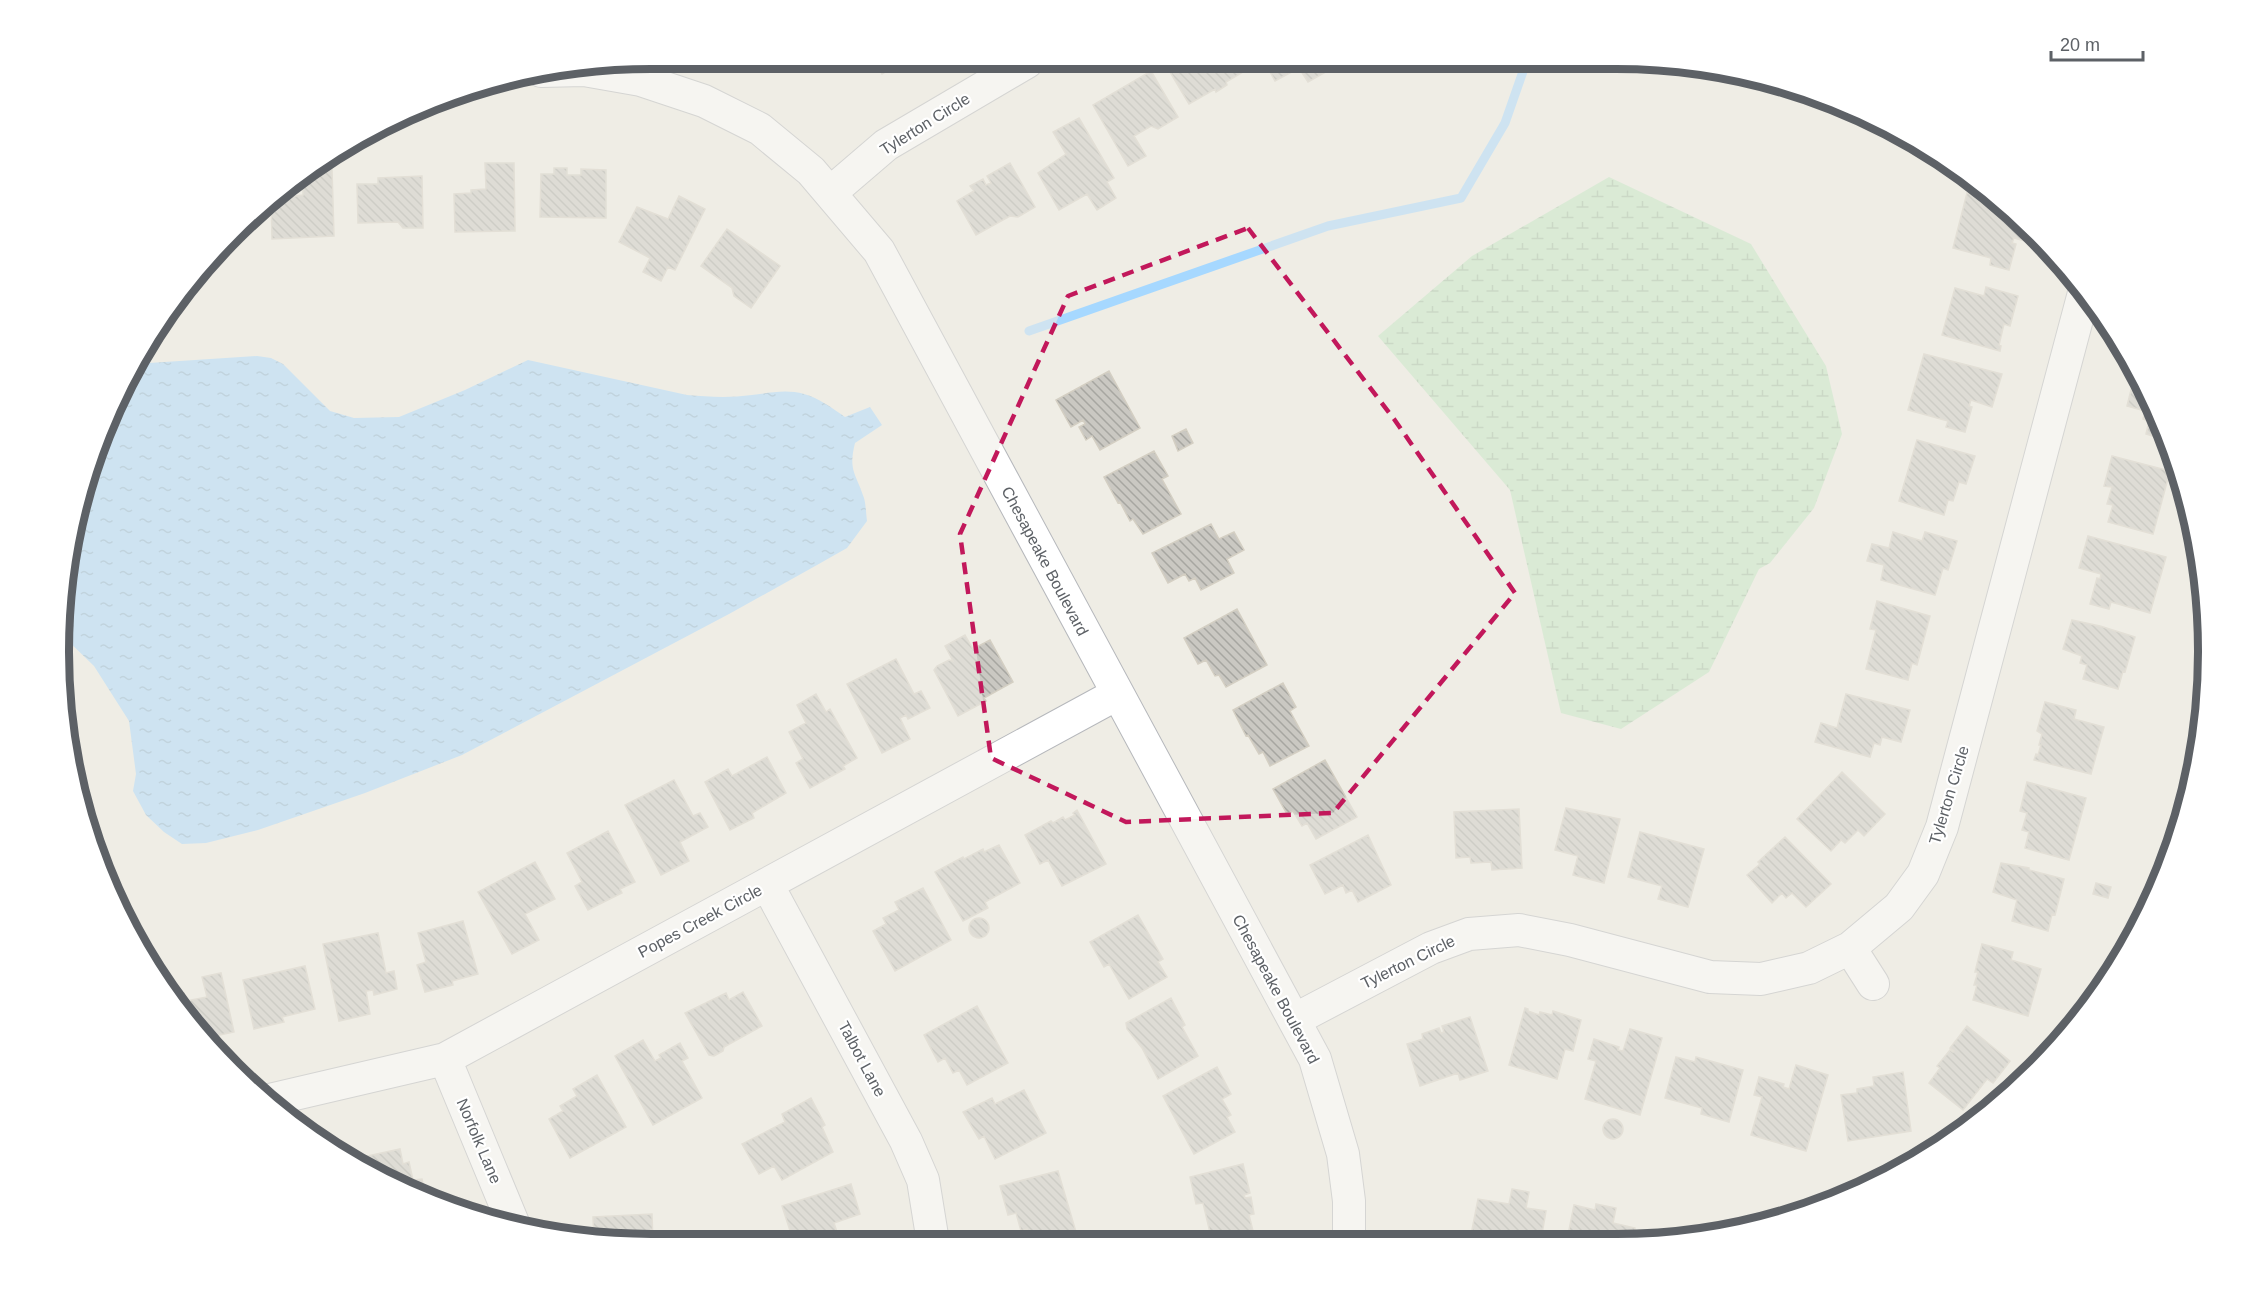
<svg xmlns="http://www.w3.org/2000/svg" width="2267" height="1303" viewBox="0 0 2267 1303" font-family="Arial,sans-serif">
	<defs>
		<pattern id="wetland-marsh" width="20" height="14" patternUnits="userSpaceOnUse" patternTransform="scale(1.5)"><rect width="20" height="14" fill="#c2e7c2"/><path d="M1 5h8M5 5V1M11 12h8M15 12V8" fill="none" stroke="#a1bfa1"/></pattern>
		<pattern id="water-ripples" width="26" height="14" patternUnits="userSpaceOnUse" patternTransform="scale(1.5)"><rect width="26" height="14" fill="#a6d8ff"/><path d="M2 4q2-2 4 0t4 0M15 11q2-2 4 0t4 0" fill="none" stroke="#8ab3d2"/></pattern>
		<pattern id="building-back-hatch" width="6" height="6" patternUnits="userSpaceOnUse" patternTransform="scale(1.5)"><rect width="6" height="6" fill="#cac8c2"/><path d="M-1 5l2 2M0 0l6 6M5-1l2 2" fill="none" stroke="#a7a6a1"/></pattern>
	</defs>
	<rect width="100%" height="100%" fill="#efede5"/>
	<path fill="url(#wetland-marsh)" d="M 1609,177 L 1751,244 L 1826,366 L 1842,434 L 1814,508 L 1770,563 L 1759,569 L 1709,672 L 1621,729 L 1561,713 L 1510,490 L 1378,336 L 1472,256 Z"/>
	<path fill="url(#water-ripples)" d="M 257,356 L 271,358 L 283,364 L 330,411 L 354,418 L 399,417 L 465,390 L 528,360 L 687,395 C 709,397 730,398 752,395 C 770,393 786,389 804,394 C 819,398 832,408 845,417 L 870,407 L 882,425 L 855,443 C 848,471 856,473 864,498 C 866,505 866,514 867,521 L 847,548 L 817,565 L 729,614 L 462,755 L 365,793 L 258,830 L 206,843 L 182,844 L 164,832 L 146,815 L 133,791 L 136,774 L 129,721 L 94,666 L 62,635 L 64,574 L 79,498 L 120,390 L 134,364 Z"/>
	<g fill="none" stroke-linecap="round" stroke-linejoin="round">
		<path stroke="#a6d8ff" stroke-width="9" d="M 1029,331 L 1328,226 L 1461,198 L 1505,123 L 1527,60"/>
	</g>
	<path fill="url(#building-back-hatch)" stroke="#d4cfc3" stroke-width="1.5" d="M 1244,61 L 1248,69 L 1226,82 L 1227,85 L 1216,92 L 1215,89 L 1189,104 L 1164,62 Z
		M 1264,61 L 1326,61 L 1331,69 L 1308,82 L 1299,68 L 1275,81 Z
		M 902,62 L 882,74 L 876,63 Z
		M 1151,71 L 1178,117 L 1158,129 L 1151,126 L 1134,136 L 1146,156 L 1128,166 L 1093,105 Z
		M 1079,118 L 1114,178 L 1107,182 L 1116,198 L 1097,210 L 1087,194 L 1059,210 L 1038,173 L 1066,154 L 1053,132 Z
		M 485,163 L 514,163 L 515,231 L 455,232 L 454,194 L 471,193 L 471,190 L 486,189 Z
		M 1010,163 L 1035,207 L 1018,217 L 1010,216 L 976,235 L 957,201 L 974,191 L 970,186 L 983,179 L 986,185 L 991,183 L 987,176 Z
		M 554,168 L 567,168 L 567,175 L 581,175 L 581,169 L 606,170 L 606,218 L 540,217 L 541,174 L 554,174 Z
		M 309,169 L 332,169 L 334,236 L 272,239 L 271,199 L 303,195 L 303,173 Z
		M 422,176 L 423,228 L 403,228 L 398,222 L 358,223 L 357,184 L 378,184 L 378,178 Z
		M 1967,193 L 2001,202 L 2037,238 L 2036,244 L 2014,238 L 2012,243 L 2016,244 L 2009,270 L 1990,265 L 1991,258 L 1953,248 Z
		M 679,196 L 705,209 L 675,270 L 668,267 L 661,281 L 643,272 L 650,258 L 619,242 L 637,207 L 668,219 Z
		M 727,229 L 780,266 L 751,308 L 734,296 L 732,288 L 701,266 Z
		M 1986,287 L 2018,296 L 2010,326 L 2004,324 L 1999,345 L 2001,346 L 2000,351 L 1942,335 L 1955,288 L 1984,296 Z
		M 1924,354 L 2002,374 L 1992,407 L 1971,400 L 1969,406 L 1972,407 L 1965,432 L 1946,427 L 1948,421 L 1908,410 Z
		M 1109,371 L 1140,428 L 1100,450 L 1092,436 L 1086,440 L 1079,427 L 1085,424 L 1083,420 L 1071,427 L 1056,400 Z
		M 2135,374 L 2138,375 L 2147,390 L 2166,440 L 2146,434 L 2149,421 L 2143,419 L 2145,411 L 2127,406 Z
		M 1186,429 L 1193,443 L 1178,451 L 1172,436 Z
		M 1917,440 L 1975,456 L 1966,484 L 1959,482 L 1953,501 L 1948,500 L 1944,515 L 1899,501 Z
		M 1154,451 L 1168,476 L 1162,479 L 1181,514 L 1143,534 L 1133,519 L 1130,521 L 1120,502 L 1118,503 L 1104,477 Z
		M 2112,456 L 2170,471 L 2153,534 L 2108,522 L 2113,505 L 2107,504 L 2112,487 L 2104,486 Z
		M 1211,524 L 1219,539 L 1234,532 L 1244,550 L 1227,559 L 1234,573 L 1201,590 L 1195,578 L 1189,581 L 1185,574 L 1168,583 L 1152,553 Z
		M 1893,532 L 1922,541 L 1925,532 L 1957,541 L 1948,570 L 1943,568 L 1935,595 L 1881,580 L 1884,565 L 1867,561 L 1872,544 L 1889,548 Z
		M 2088,536 L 2166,557 L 2150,613 L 2111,602 L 2109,609 L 2090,604 L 2097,578 L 2100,579 L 2101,574 L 2079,568 Z
		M 1877,601 L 1930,616 L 1917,665 L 1912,663 L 1908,680 L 1866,669 L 1876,630 L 1870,629 Z
		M 1237,609 L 1267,665 L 1226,687 L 1219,675 L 1215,676 L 1206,660 L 1198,664 L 1184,638 Z
		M 2072,620 L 2100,626 L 2135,637 L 2125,672 L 2123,671 L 2118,689 L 2083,679 L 2087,665 L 2080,663 L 2082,656 L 2063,649 Z
		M 965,635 L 973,649 L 990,640 L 1013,682 L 984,698 L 986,701 L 958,716 L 934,670 L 937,666 L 949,660 L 953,661 L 945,646 Z
		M 896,659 L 914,694 L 921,691 L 930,708 L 908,719 L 906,715 L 900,718 L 910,739 L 882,753 L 847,684 Z
		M 1283,683 L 1296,707 L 1290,711 L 1309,746 L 1270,766 L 1263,752 L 1259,754 L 1248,735 L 1246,736 L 1233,710 Z
		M 816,694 L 826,712 L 830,709 L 857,758 L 843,766 L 845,769 L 810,788 L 796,763 L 803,759 L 789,732 L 806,723 L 797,705 Z
		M 1846,694 L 1910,710 L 1901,742 L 1882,737 L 1880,745 L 1874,743 L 1870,757 L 1815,742 L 1821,723 L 1837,728 Z
		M 2045,702 L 2076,710 L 2074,719 L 2104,727 L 2091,774 L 2034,760 L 2036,754 L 2038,755 L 2041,745 L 2039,745 L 2042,734 L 2037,731 Z
		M 767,757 L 786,793 L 752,813 L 754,818 L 730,830 L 705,782 L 728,769 L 732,776 Z
		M 1325,760 L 1357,817 L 1316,839 L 1307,823 L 1302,826 L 1293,811 L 1287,814 L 1273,789 Z
		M 1842,772 L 1885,814 L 1864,836 L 1858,830 L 1845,843 L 1841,840 L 1831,851 L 1797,819 Z
		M 674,780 L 693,816 L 700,813 L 708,827 L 680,842 L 689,861 L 661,875 L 625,805 Z
		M 2027,782 L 2086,798 L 2069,860 L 2025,848 L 2029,832 L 2022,830 L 2027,813 L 2020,811 Z
		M 1566,808 L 1620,819 L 1604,883 L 1573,875 L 1578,856 L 1555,850 Z
		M 1519,809 L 1522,868 L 1492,870 L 1491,862 L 1471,863 L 1470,857 L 1456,858 L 1454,812 Z
		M 1077,810 L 1106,864 L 1062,886 L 1048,860 L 1040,864 L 1025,835 L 1051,821 L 1053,823 L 1063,817 L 1065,820 L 1075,815 L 1073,813 Z
		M 608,831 L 635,882 L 620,889 L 622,893 L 588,910 L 575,886 L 582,882 L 567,853 Z
		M 1640,832 L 1704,849 L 1688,907 L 1658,899 L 1662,886 L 1628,877 Z
		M 1368,835 L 1391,885 L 1358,902 L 1352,890 L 1346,893 L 1343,885 L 1325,894 L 1310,865 Z
		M 1785,837 L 1831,884 L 1806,907 L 1792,893 L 1786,898 L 1782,893 L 1772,903 L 1747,875 L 1760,864 L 1758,862 Z
		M 999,845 L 1020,883 L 985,902 L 988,908 L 963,921 L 935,872 L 963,857 L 964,859 L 983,849 L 984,852 Z
		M 535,862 L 555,899 L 525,914 L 539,940 L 512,954 L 478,892 Z
		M 2001,863 L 2029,868 L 2029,870 L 2064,879 L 2055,915 L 2052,914 L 2048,931 L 2012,921 L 2017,900 L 1993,892 Z
		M 2096,883 L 2111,887 L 2108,898 L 2093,894 Z
		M 923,888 L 951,940 L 895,971 L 873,931 L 886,924 L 883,918 L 899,910 L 895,902 Z
		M 1138,915 L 1163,959 L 1158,962 L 1167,977 L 1129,999 L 1109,964 L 1104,967 L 1090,942 Z
		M969 928a10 10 0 1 1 20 0a10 10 0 1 1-20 0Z
		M 463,921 L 478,974 L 452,981 L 453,985 L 425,992 L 417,965 L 426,962 L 418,933 Z
		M 378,933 L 386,973 L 394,971 L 397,989 L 374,995 L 373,990 L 366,991 L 370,1014 L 339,1021 L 323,944 Z
		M 1982,944 L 2013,952 L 2011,960 L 2041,969 L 2028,1016 L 1973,1000 L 1977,985 L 1974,985 L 1978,972 L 1975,972 Z
		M 305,966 L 315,1009 L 282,1017 L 284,1022 L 254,1029 L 243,980 Z
		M 221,973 L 234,1032 L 215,1036 L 216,1042 L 207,1044 L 172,996 L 184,993 L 186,1001 L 207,997 L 202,977 Z
		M 743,992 L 762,1026 L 724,1047 L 723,1051 L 714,1056 L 709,1055 L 685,1013 L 726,993 L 729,1000 Z
		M 1171,998 L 1185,1025 L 1182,1027 L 1198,1056 L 1158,1079 L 1142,1048 L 1127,1029 L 1126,1023 Z
		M 977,1006 L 1008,1063 L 967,1085 L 959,1070 L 953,1073 L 945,1058 L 938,1062 L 924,1035 Z
		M 1525,1008 L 1528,1009 L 1528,1011 L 1539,1015 L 1540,1012 L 1552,1015 L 1553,1011 L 1581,1020 L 1573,1051 L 1565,1049 L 1557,1079 L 1509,1065 Z
		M 1470,1017 L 1488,1071 L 1460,1080 L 1458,1073 L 1420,1086 L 1407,1044 L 1423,1039 L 1422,1034 L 1439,1028 L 1441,1033 L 1444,1032 L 1442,1026 Z
		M 1967,1026 L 2010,1061 L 1993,1083 L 1987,1079 L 1963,1110 L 1929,1083 L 1940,1068 L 1937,1066 L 1950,1050 L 1953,1052 L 1954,1051 L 1950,1048 Z
		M 1630,1029 L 1662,1038 L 1640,1115 L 1585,1099 L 1596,1061 L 1588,1059 L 1594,1039 L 1619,1047 L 1618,1050 L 1623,1051 Z
		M 643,1040 L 655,1061 L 661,1058 L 659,1055 L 680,1043 L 688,1058 L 682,1061 L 702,1098 L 653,1125 L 615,1056 Z
		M 1676,1057 L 1695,1062 L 1696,1057 L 1743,1070 L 1729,1122 L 1701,1114 L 1702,1108 L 1665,1098 Z
		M 1796,1065 L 1828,1075 L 1806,1151 L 1751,1135 L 1762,1097 L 1754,1095 L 1759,1077 L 1784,1084 L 1783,1087 L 1789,1089 Z
		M 1217,1067 L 1231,1094 L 1222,1099 L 1231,1115 L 1227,1117 L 1235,1132 L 1194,1154 L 1163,1096 Z
		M 1903,1072 L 1911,1131 L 1848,1141 L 1841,1095 L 1857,1093 L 1857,1089 L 1874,1086 L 1873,1077 Z
		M 597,1075 L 626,1127 L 570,1158 L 549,1119 L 563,1111 L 560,1106 L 577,1096 L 573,1089 Z
		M 1024,1090 L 1046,1133 L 995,1159 L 984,1136 L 979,1139 L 963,1112 L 992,1098 L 995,1104 Z
		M 811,1098 L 825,1125 L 822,1127 L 833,1152 L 782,1180 L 774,1166 L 759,1174 L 742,1144 L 785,1122 L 782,1114 Z
		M1603 1129a10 10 0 1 1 20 0a10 10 0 1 1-20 0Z
		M 400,1149 L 403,1164 L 409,1162 L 413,1180 L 422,1179 L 426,1197 L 360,1167 L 358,1158 Z
		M 1243,1164 L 1250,1193 L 1244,1195 L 1245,1198 L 1251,1197 L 1254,1214 L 1249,1215 L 1253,1231 L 1212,1241 L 1203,1203 L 1196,1204 L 1190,1177 Z
		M 1058,1171 L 1076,1232 L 1042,1242 L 1030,1242 L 1027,1229 L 1021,1231 L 1016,1213 L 1008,1215 L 1000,1186 Z
		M 851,1184 L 860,1214 L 834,1223 L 839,1238 L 836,1239 L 837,1242 L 794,1243 L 782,1206 Z
		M 1512,1189 L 1529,1192 L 1526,1208 L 1546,1211 L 1541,1240 L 1470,1240 L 1478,1199 L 1509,1204 Z
		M 1596,1204 L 1616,1208 L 1613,1223 L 1635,1228 L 1633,1240 L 1567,1240 L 1574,1205 L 1595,1210 Z
		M 652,1214 L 653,1243 L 613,1243 L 594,1240 L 593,1217 Z"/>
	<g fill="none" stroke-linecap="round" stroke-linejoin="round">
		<g stroke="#b6b8bc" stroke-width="34">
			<path id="street" d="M 541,71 L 584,70 L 641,80 L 704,101 L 760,129 L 811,171 L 879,251 L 1315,1059 L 1343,1154 L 1349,1201 L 1349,1241
				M 830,193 L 886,145 L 1027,62
				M 767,884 L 906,1141 L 923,1180 L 933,1242
				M 1850,948 L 1873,984
				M 1294,1020 L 1431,948 L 1469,934 L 1519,930 L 1570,940 L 1710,977 L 1761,979 L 1809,968 L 1850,948 L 1899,907 L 1923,874 L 1942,827 L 2085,289
				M 445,1059 L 513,1223
				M 265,1101 L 445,1059 L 1117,694"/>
		</g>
		<use href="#street" stroke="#fff" stroke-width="32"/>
	</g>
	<path d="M0 0H2267V1303H0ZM 1248,228 L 1394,419 L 1515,593 L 1333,813 L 1126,822 L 991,758 L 960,534 L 1068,296 Z" fill="#efede5" fill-opacity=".55" fill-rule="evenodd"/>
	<path fill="none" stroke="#c2185b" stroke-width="4.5" stroke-dasharray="12 8" stroke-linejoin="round" d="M 1248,228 L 1394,419 L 1515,593 L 1333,813 L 1126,822 L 991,758 L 960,534 L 1068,296 Z"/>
	<g text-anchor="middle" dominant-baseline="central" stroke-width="4.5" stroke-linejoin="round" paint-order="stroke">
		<g font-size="16" fill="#5d6166" stroke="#fff">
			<text transform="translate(925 124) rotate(-32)">Tylerton Circle</text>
			<text transform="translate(1045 561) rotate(62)">Chesapeake Boulevard</text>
			<text transform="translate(1949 795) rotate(-73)">Tylerton Circle</text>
			<text transform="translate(700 921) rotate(-28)">Popes Creek Circle</text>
			<text transform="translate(1408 962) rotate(-26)">Tylerton Circle</text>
			<text transform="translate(1276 989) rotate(62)">Chesapeake Boulevard</text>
			<text transform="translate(862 1059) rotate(62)">Talbot Lane</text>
			<text transform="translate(479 1141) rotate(67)">Norfolk Lane</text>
		</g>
	</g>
	<path d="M0 0H2267V1303H0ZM651 69H1616A582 582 0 0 1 2198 651V652A582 582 0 0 1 1616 1234H651A582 582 0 0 1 69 652V651A582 582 0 0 1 651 69Z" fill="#fff" fill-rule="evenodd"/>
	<path fill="none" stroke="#5d6166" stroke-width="8" d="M651 69H1616A582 582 0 0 1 2198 651V652A582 582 0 0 1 1616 1234H651A582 582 0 0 1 69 652V651A582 582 0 0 1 651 69Z"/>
	<path d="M2051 51v9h92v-9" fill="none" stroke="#5d6166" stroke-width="3"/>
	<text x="2060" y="51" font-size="18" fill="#5d6166" stroke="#ffffff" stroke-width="4.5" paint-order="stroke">20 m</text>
</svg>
